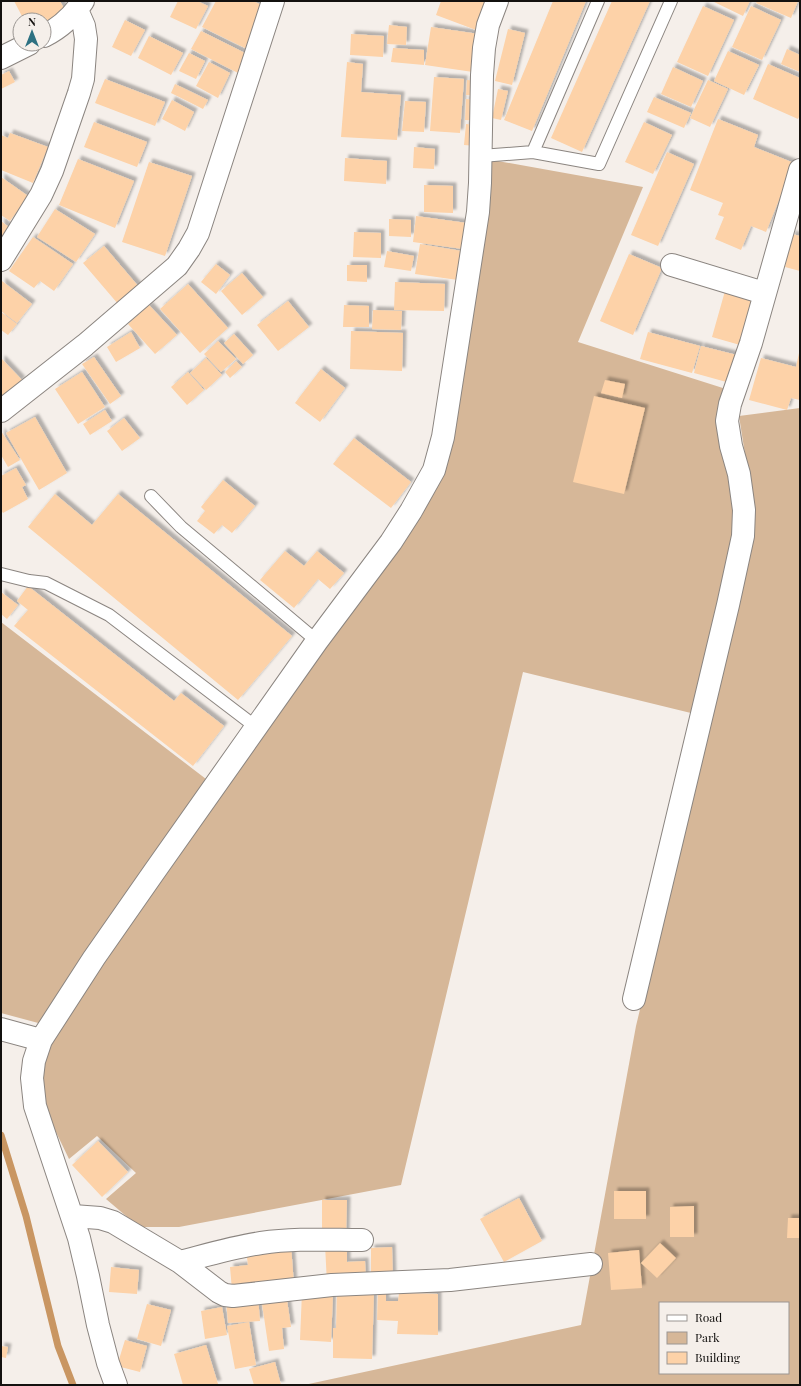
<svg xmlns="http://www.w3.org/2000/svg" width="801" height="1386" viewBox="0 0 801 1386" font-family="'Playfair Display',serif">
	<defs>
		<filter id="shadow"><feDropShadow dx="3.5" dy="-3.5" stdDeviation="1" flood-color="#0004"/></filter>
	</defs>
	<rect width="100%" height="100%" fill="#f5efea"/>
	<path fill="#d6b798" fill-rule="evenodd" d="M 492,160 L 643,187 L 578,342 L 726,389 L 736,513 L 695,714 L 523,672 L 401,1185 L 179,1227 L 139,1227 L 106,1199 L 136,1173 L 97,1136 L 69,1159 L 42,1103 L 42,1062 L 50,1040 L 335,634 L 455,429 Z
		M 800,408 L 800,1385 L 304,1385 L 581,1325 L 636,1026 L 755,532 L 753,505 L 739,416 ZM 660,1303 L 788,1303 L 788,1373 L 660,1373 Z
		M 1,622 L 206,779 L 42,1024 L 1,1013 Z"/>
	<g fill="none" stroke-linecap="round" stroke-linejoin="round">
		<path stroke="#c99662" stroke-width="7" d="M 1,1135 L 26,1216 L 58,1346 L 73,1385"/>
	</g>
	<path fill="#fdd2a8" filter="url(#shadow)" d="M 14,1 L 60,1 L 68,16 L 44,29 L 44,20 L 36,20 L 34,15 L 24,20 Z
		M 178,1 L 197,1 L 208,6 L 196,29 L 170,17 Z
		M 216,1 L 253,1 L 270,9 L 249,50 L 202,27 Z
		M 441,1 L 486,1 L 476,30 L 436,15 Z
		M 553,1 L 586,1 L 532,131 L 504,120 Z
		M 612,1 L 650,1 L 582,152 L 551,138 Z
		M 712,1 L 750,1 L 743,16 Z
		M 757,1 L 798,1 L 791,18 L 756,3 Z
		M 703,6 L 734,20 L 708,76 L 677,62 Z
		M 751,6 L 781,20 L 762,60 L 732,47 Z
		M 125,20 L 145,30 L 131,56 L 112,47 Z
		M 389,25 L 407,27 L 406,45 L 387,44 Z
		M 431,27 L 479,34 L 473,72 L 425,65 Z
		M 508,29 L 525,33 L 512,85 L 495,81 Z
		M 201,31 L 249,55 L 240,74 L 191,49 Z
		M 351,34 L 384,36 L 383,57 L 350,55 Z
		M 149,36 L 183,53 L 171,75 L 138,58 Z
		M 393,48 L 424,50 L 424,65 L 391,62 Z
		M 787,49 L 800,55 L 800,72 L 781,64 Z
		M 728,51 L 759,65 L 744,95 L 714,81 Z
		M 189,53 L 205,61 L 196,79 L 179,71 Z
		M 209,62 L 230,73 L 218,98 L 196,86 Z
		M 347,62 L 363,64 L 361,92 L 401,95 L 397,140 L 341,137 Z
		M 768,64 L 800,78 L 800,115 L 798,119 L 753,99 Z
		M 673,67 L 703,81 L 691,107 L 661,94 Z
		M 9,71 L 15,82 L 1,89 L 1,75 Z
		M 434,77 L 464,79 L 460,133 L 430,131 Z
		M 105,79 L 165,102 L 155,126 L 95,103 Z
		M 467,80 L 479,81 L 478,96 L 466,95 Z
		M 708,80 L 728,89 L 710,127 L 690,118 Z
		M 175,84 L 208,100 L 203,109 L 171,93 Z
		M 498,89 L 508,91 L 501,120 L 492,118 Z
		M 654,97 L 691,113 L 684,128 L 647,112 Z
		M 466,99 L 479,100 L 478,121 L 465,120 Z
		M 172,100 L 194,112 L 185,131 L 162,119 Z
		M 405,101 L 426,102 L 424,132 L 402,131 Z
		M 718,119 L 758,135 L 754,147 L 794,163 L 766,232 L 751,226 L 741,250 L 715,239 L 724,217 L 718,215 L 723,203 L 690,190 Z
		M 94,122 L 147,142 L 137,167 L 84,147 Z
		M 644,122 L 672,135 L 653,174 L 625,162 Z
		M 466,124 L 478,125 L 476,146 L 464,145 Z
		M 10,133 L 48,147 L 33,183 L 1,170 L 1,135 L 8,138 Z
		M 414,147 L 435,149 L 434,169 L 413,168 Z
		M 667,152 L 694,164 L 658,246 L 631,235 Z
		M 345,158 L 387,161 L 386,184 L 344,181 Z
		M 78,159 L 134,181 L 115,228 L 59,205 Z
		M 149,162 L 192,176 L 165,256 L 122,242 Z
		M 1,177 L 28,196 L 10,221 L 1,215 Z
		M 424,185 L 453,186 L 453,213 L 424,212 Z
		M 55,209 L 95,234 L 76,262 L 37,237 Z
		M 416,216 L 467,223 L 463,249 L 413,242 Z
		M 389,219 L 411,220 L 411,237 L 389,236 Z
		M 1,221 L 10,228 L 1,240 Z
		M 354,232 L 381,233 L 381,258 L 353,257 Z
		M 792,234 L 800,236 L 800,271 L 785,267 Z
		M 33,237 L 73,264 L 54,291 L 40,281 L 34,288 L 9,271 Z
		M 420,244 L 462,251 L 458,280 L 415,274 Z
		M 104,246 L 139,287 L 118,304 L 83,263 Z
		M 387,251 L 414,256 L 411,271 L 384,267 Z
		M 629,254 L 662,268 L 633,335 L 600,321 Z
		M 216,264 L 230,275 L 216,294 L 201,282 Z
		M 347,265 L 367,265 L 367,282 L 347,281 Z
		M 242,273 L 263,297 L 242,315 L 221,291 Z
		M 2,281 L 32,304 L 17,323 L 1,311 Z
		M 395,282 L 445,284 L 444,311 L 394,310 Z
		M 188,284 L 228,328 L 200,353 L 160,309 Z
		M 725,291 L 753,299 L 740,345 L 712,337 Z
		M 288,301 L 309,327 L 278,351 L 257,325 Z
		M 149,305 L 177,335 L 155,354 L 128,324 Z
		M 344,305 L 369,306 L 369,327 L 343,327 Z
		M 373,310 L 402,311 L 401,330 L 372,329 Z
		M 1,312 L 17,324 L 8,335 L 1,330 Z
		M 351,331 L 403,333 L 402,371 L 350,369 Z
		M 131,332 L 140,348 L 116,362 L 107,347 Z
		M 648,332 L 700,346 L 692,373 L 640,359 Z
		M 234,334 L 253,355 L 243,364 L 224,343 Z
		M 218,341 L 236,359 L 221,372 L 204,354 Z
		M 701,346 L 737,355 L 730,383 L 694,373 Z
		M 799,353 L 800,400 L 791,398 L 787,410 L 749,400 L 761,358 L 796,367 Z
		M 94,357 L 121,396 L 110,404 L 82,364 Z
		M 206,358 L 222,375 L 206,390 L 190,373 Z
		M 2,359 L 22,380 L 1,400 L 1,360 Z
		M 236,361 L 242,367 L 230,378 L 225,372 Z
		M 321,369 L 345,388 L 320,422 L 295,403 Z
		M 82,372 L 105,407 L 78,424 L 55,389 Z
		M 188,372 L 204,390 L 187,405 L 171,387 Z
		M 605,380 L 625,384 L 622,398 L 601,393 Z
		M 594,396 L 645,408 L 624,494 L 573,482 Z
		M 105,410 L 112,421 L 90,435 L 83,424 Z
		M 35,417 L 67,473 L 39,490 L 6,433 Z
		M 124,418 L 140,438 L 122,451 L 107,431 Z
		M 1,431 L 20,460 L 8,467 L 1,455 Z
		M 354,438 L 411,482 L 391,508 L 333,464 Z
		M 16,468 L 26,485 L 22,487 L 28,499 L 3,513 L 1,510 L 1,476 Z
		M 223,480 L 255,506 L 232,533 L 222,525 L 214,534 L 197,521 L 205,511 L 201,507 Z
		M 55,494 L 92,525 L 118,494 L 292,636 L 238,700 L 28,527 Z
		M 285,551 L 304,566 L 317,551 L 344,573 L 330,589 L 318,579 L 294,608 L 260,580 Z
		M 28,586 L 174,701 L 181,693 L 224,726 L 193,766 L 14,626 L 28,610 L 17,601 Z
		M 1,592 L 18,605 L 7,619 L 1,614 Z
		M 98,1141 L 128,1172 L 102,1197 L 72,1165 Z
		M 614,1191 L 646,1191 L 646,1219 L 614,1219 Z
		M 519,1198 L 542,1241 L 504,1262 L 480,1219 Z
		M 322,1200 L 347,1200 L 346,1235 L 322,1234 Z
		M 694,1206 L 694,1237 L 670,1237 L 670,1207 Z
		M 788,1218 L 800,1218 L 800,1238 L 787,1238 Z
		M 660,1243 L 676,1258 L 657,1278 L 641,1263 Z
		M 347,1244 L 347,1262 L 365,1261 L 366,1282 L 327,1283 L 325,1245 Z
		M 291,1245 L 294,1285 L 232,1290 L 230,1267 L 248,1265 L 246,1250 Z
		M 392,1247 L 393,1281 L 371,1281 L 371,1248 Z
		M 639,1250 L 642,1288 L 611,1290 L 608,1253 Z
		M 111,1267 L 139,1270 L 137,1294 L 109,1292 Z
		M 337,1291 L 374,1292 L 372,1359 L 333,1358 L 333,1328 L 336,1328 Z
		M 378,1291 L 386,1291 L 386,1301 L 398,1301 L 399,1293 L 438,1294 L 438,1335 L 397,1334 L 398,1321 L 377,1320 Z
		M 302,1292 L 333,1294 L 331,1342 L 300,1340 Z
		M 286,1293 L 291,1327 L 282,1328 L 284,1349 L 269,1351 L 261,1297 Z
		M 258,1297 L 260,1321 L 228,1323 L 226,1300 Z
		M 147,1304 L 171,1310 L 161,1346 L 137,1339 Z
		M 222,1307 L 227,1335 L 205,1339 L 201,1311 Z
		M 249,1322 L 256,1365 L 235,1369 L 227,1326 Z
		M 125,1340 L 147,1346 L 140,1372 L 117,1366 Z
		M 206,1345 L 218,1384 L 183,1385 L 174,1354 Z
		M 1,1346 L 8,1347 L 6,1358 L 1,1357 Z
		M 275,1362 L 281,1385 L 254,1385 L 249,1369 Z"/>
	<g fill="none" stroke-linecap="round" stroke-linejoin="round">
		<g stroke="#8b8580" stroke-width="14">
			<path id="service" d="M 533,152 L 598,1
				M 481,156 L 533,152 L 599,164 L 671,1
				M 151,496 L 181,527 L 317,641
				M 1,574 L 29,581 L 46,583 L 109,615 L 256,727"/>
		</g>
		<g stroke="#8b8580" stroke-width="24">
			<path id="minor" d="M 44,36 C 60,28 73,16 83,1
				M 1,58 L 29,44
				M 1,260 L 41,195 L 52,171 L 79,93 L 83,79 L 86,39 L 84,26 L 77,10
				M 672,265 L 764,293
				M 1,411 L 85,345 L 177,266 L 189,249 L 198,233 L 273,1
				M 634,999 L 728,605 L 743,536 L 744,510 L 739,474 L 731,446 L 727,421 L 730,404 L 751,343 L 800,170
				M 1,1029 L 41,1040
				M 73,1216 L 100,1218 L 113,1222 L 180,1262 L 219,1292 L 225,1295 L 233,1296 L 332,1285 L 450,1280 L 591,1264
				M 180,1262 C 207,1255 233,1247 261,1243 C 295,1238 328,1240 362,1240
				M 116,1385 L 108,1363 L 98,1325 L 88,1276 L 79,1238 L 35,1106 L 32,1078 L 34,1061 L 41,1040 L 94,958 L 154,872 L 317,641 L 391,542 L 411,511 L 434,470 L 443,437 L 478,212 L 480,183 L 482,75 L 484,48 L 488,25 L 497,1"/>
		</g>
		<use href="#service" stroke="#fff" stroke-width="12"/>
		<use href="#minor" stroke="#fff" stroke-width="22"/>
	</g>
	<rect width="801" height="1386" fill="none" stroke="#13110f" stroke-width="4"/>
	<rect x="659" y="1302" width="130" height="72" fill="#f5efea" stroke="#9b9692"/>
	<rect x="667" y="1315" width="20" height="6" fill="#ffffff" stroke="#9b9692"/>
	<text x="695" y="1322" font-size="12" fill="#13110f">Road</text>
	<rect x="667" y="1332" width="20" height="12" fill="#d6b798" stroke="#9b9692"/>
	<text x="695" y="1342" font-size="12" fill="#13110f">Park</text>
	<rect x="667" y="1352" width="20" height="12" fill="#fdd2a8" stroke="#9b9692"/>
	<text x="695" y="1362" font-size="12" fill="#13110f">Building</text>
	<g transform="translate(32 32)"><circle r="19" fill="#f5efea" stroke="#9b9692"/>
	<path d="M0-3L7 15L0 10L-7 15Z" fill="#2d7182"/>
	<text y="-6" font-size="11" font-weight="bold" text-anchor="middle" fill="#13110f">N</text>
	</g>
</svg>
